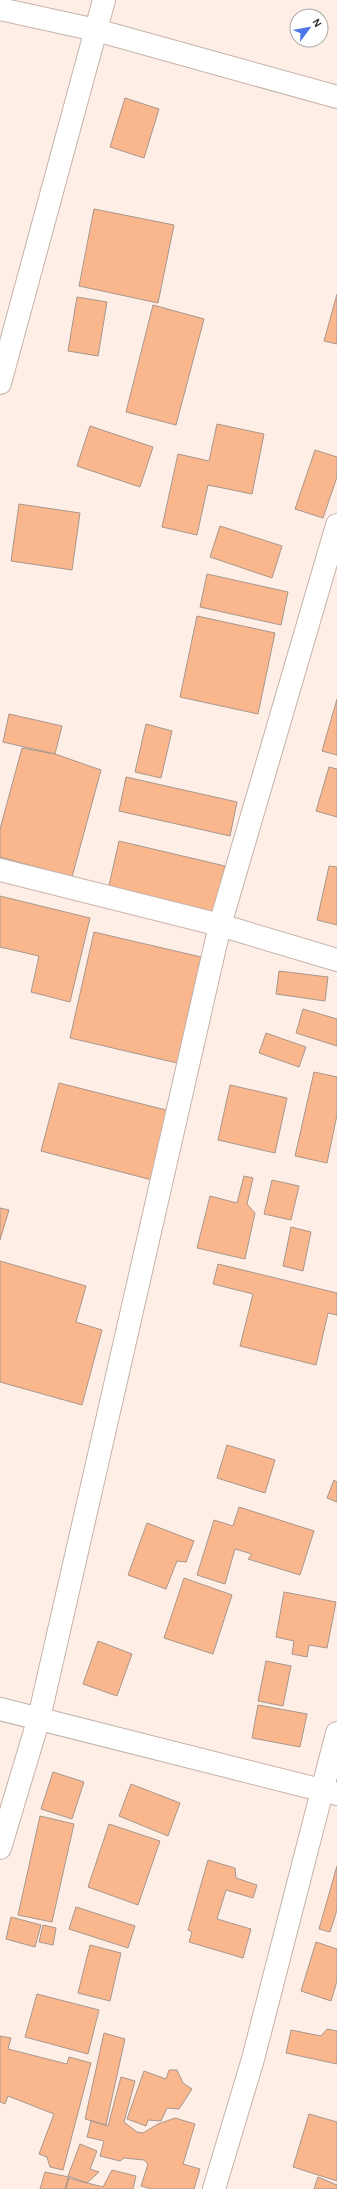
<svg xmlns="http://www.w3.org/2000/svg" width="337" height="2189" viewBox="0 0 337 2189" font-family="'Alegreya Sans',sans-serif">
	<rect width="100%" height="100%" fill="#feeee6"/>
	<path fill="#fab68c" stroke="#a8978d" d="M 125,98 L 159,109 L 144,158 L 110,147 Z
		M 94,209 L 174,225 L 158,303 L 79,286 Z
		M 337,294 L 337,344 L 324,341 Z
		M 77,297 L 107,302 L 98,356 L 68,351 Z
		M 153,305 L 204,319 L 176,425 L 126,412 Z
		M 217,424 L 264,434 L 252,494 L 208,485 L 197,535 L 162,527 L 178,454 L 209,461 Z
		M 90,426 L 153,447 L 140,487 L 77,466 Z
		M 315,450 L 337,457 L 337,477 L 323,518 L 295,509 Z
		M 19,504 L 80,513 L 72,570 L 11,561 Z
		M 220,526 L 282,546 L 272,578 L 210,557 Z
		M 207,574 L 288,592 L 281,625 L 200,607 Z
		M 197,616 L 275,633 L 258,714 L 180,697 Z
		M 337,699 L 337,755 L 322,751 Z
		M 9,714 L 62,726 L 55,754 L 3,742 Z
		M 146,724 L 172,731 L 161,778 L 135,772 Z
		M 22,748 L 55,754 L 101,770 L 72,877 L 0,857 L 0,829 Z
		M 329,767 L 337,769 L 337,817 L 316,811 Z
		M 126,777 L 237,802 L 230,836 L 119,811 Z
		M 119,841 L 225,866 L 213,915 L 108,890 Z
		M 329,866 L 337,867 L 337,925 L 317,920 Z
		M 0,896 L 90,918 L 70,1002 L 31,992 L 39,956 L 0,947 Z
		M 94,932 L 201,957 L 177,1063 L 70,1038 Z
		M 279,971 L 328,977 L 325,1001 L 276,994 Z
		M 303,1009 L 337,1019 L 337,1046 L 296,1033 Z
		M 266,1033 L 306,1047 L 299,1067 L 259,1053 Z
		M 314,1072 L 337,1077 L 337,1115 L 327,1163 L 295,1156 Z
		M 59,1083 L 170,1111 L 152,1180 L 41,1151 Z
		M 230,1085 L 287,1098 L 275,1153 L 218,1140 Z
		M 244,1176 L 253,1178 L 247,1204 L 255,1213 L 245,1259 L 197,1248 L 210,1196 L 237,1203 Z
		M 272,1180 L 299,1186 L 291,1220 L 264,1214 Z
		M 0,1208 L 9,1210 L 0,1240 Z
		M 291,1227 L 311,1232 L 303,1271 L 283,1266 Z
		M 0,1261 L 86,1286 L 76,1322 L 102,1330 L 82,1405 L 0,1382 Z
		M 218,1264 L 337,1293 L 337,1315 L 328,1313 L 316,1365 L 240,1346 L 253,1294 L 213,1284 Z
		M 227,1445 L 275,1460 L 265,1493 L 217,1478 Z
		M 334,1480 L 337,1482 L 337,1502 L 327,1498 Z
		M 239,1507 L 314,1531 L 300,1575 L 248,1559 L 252,1554 L 235,1549 L 225,1584 L 197,1575 L 214,1520 L 233,1526 Z
		M 147,1523 L 194,1541 L 186,1562 L 177,1561 L 166,1589 L 128,1575 Z
		M 184,1578 L 232,1595 L 213,1654 L 164,1638 Z
		M 284,1592 L 336,1602 L 327,1648 L 309,1645 L 307,1657 L 292,1654 L 294,1641 L 276,1637 Z
		M 98,1641 L 132,1654 L 117,1696 L 83,1684 Z
		M 266,1661 L 291,1666 L 283,1706 L 258,1701 Z
		M 258,1705 L 307,1714 L 300,1747 L 252,1738 Z
		M 53,1772 L 84,1782 L 72,1819 L 41,1809 Z
		M 131,1784 L 180,1803 L 168,1836 L 119,1816 Z
		M 40,1816 L 74,1824 L 52,1922 L 18,1915 Z
		M 109,1824 L 160,1841 L 138,1905 L 88,1887 Z
		M 208,1860 L 235,1868 L 236,1878 L 257,1885 L 253,1898 L 226,1890 L 217,1919 L 251,1929 L 243,1958 L 189,1942 L 192,1932 L 188,1930 Z
		M 337,1866 L 337,1910 L 330,1932 L 319,1929 Z
		M 76,1907 L 135,1926 L 128,1948 L 69,1929 Z
		M 11,1917 L 41,1925 L 35,1947 L 6,1939 Z
		M 43,1925 L 56,1928 L 53,1945 L 39,1942 Z
		M 316,1942 L 337,1949 L 337,1981 L 331,2001 L 301,1991 Z
		M 90,1945 L 121,1953 L 110,2001 L 78,1993 Z
		M 37,1994 L 99,2010 L 88,2054 L 25,2037 Z
		M 327,2029 L 337,2031 L 337,2064 L 286,2053 L 291,2030 L 321,2036 Z
		M 104,2033 L 125,2039 L 106,2125 L 85,2119 Z
		M 0,2036 L 11,2038 L 8,2049 L 67,2064 L 69,2057 L 91,2063 L 63,2170 L 50,2167 L 47,2157 L 39,2154 L 54,2114 L 8,2096 L 5,2104 L 0,2102 Z
		M 169,2070 L 177,2070 L 183,2083 L 192,2089 L 179,2109 L 167,2108 L 161,2121 L 148,2120 L 146,2126 L 127,2119 L 144,2071 L 166,2079 Z
		M 121,2077 L 135,2081 L 124,2122 L 137,2132 L 143,2133 L 158,2124 L 175,2118 L 195,2124 L 183,2164 L 200,2169 L 194,2189 L 152,2189 L 141,2186 L 148,2164 L 144,2160 L 124,2158 L 120,2161 L 100,2156 L 104,2141 L 87,2137 L 91,2121 L 108,2126 Z
		M 309,2114 L 337,2122 L 337,2181 L 293,2167 Z
		M 80,2144 L 97,2151 L 90,2169 L 99,2172 L 87,2183 L 68,2176 Z
		M 112,2170 L 136,2176 L 133,2189 L 65,2189 L 68,2178 L 103,2187 Z
		M 45,2172 L 69,2177 L 66,2189 L 40,2189 Z
		M 318,2177 L 337,2185 L 337,2189 L 314,2189 Z"/>
	<g fill="none" stroke-linecap="round" stroke-linejoin="round">
		<g stroke="#c5b3a9" stroke-width="24">
			<path id="minor" d="M 0,9 L 96,30 L 337,97
				M 0,383 L 104,0
				M 0,870 L 220,925 L 337,960
				M 0,1709 L 337,1794
				M 0,1848 L 39,1718 L 220,925 L 337,525
				M 214,2189 L 253,2059 L 337,1733"/>
		</g>
		<use href="#minor" stroke="#fff" stroke-width="22"/>
	</g>
	<g transform="translate(309 28) rotate(58)"><circle r="19" fill="#ffffff" stroke="#aca9a7"/>
	<path d="M0-3L7 15L0 10L-7 15Z" fill="#4c75e8"/>
	<text y="-6" font-size="11" font-weight="bold" text-anchor="middle" fill="#2f2824">N</text>
	</g>
</svg>
